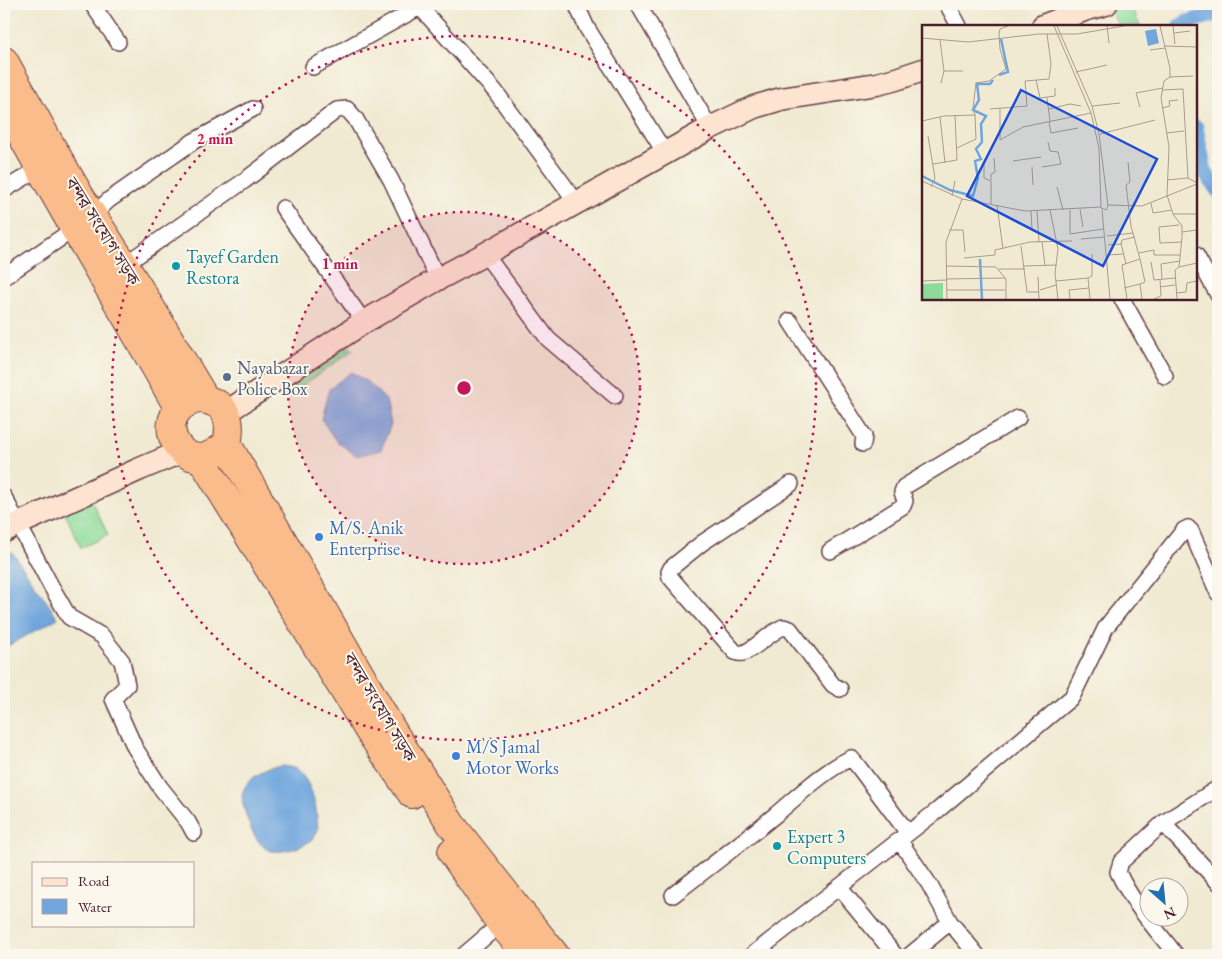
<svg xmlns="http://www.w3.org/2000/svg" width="1222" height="959" viewBox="0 0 1222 959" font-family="'EB Garamond','Noto Serif Bengali',serif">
	<rect width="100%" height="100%" fill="#fbf7ec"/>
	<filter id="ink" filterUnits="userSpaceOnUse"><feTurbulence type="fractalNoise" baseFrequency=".02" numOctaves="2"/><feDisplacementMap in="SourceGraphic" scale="10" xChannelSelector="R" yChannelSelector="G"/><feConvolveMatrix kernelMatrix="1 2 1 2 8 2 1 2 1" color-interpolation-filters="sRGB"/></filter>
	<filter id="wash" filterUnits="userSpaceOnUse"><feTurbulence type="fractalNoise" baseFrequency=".0096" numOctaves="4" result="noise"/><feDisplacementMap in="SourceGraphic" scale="20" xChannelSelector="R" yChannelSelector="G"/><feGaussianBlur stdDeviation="1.12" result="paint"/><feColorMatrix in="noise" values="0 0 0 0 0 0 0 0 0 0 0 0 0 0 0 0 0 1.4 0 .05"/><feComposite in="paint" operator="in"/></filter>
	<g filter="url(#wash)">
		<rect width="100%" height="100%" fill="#f0ead2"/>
		<path fill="#8cdb9a" stroke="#6b7d62" d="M 1127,4 L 1130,4 L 1140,26 L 1118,26 L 1111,10 Z
			M 348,345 L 353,350 L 295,391 L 290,385 Z
			M 91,499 L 108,535 L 81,548 L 64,511 Z"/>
		<path fill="#70a6dd" stroke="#5d6284" d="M 351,372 L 369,383 L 386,400 L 391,424 L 381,450 L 357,456 L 336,441 L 321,419 L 329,389 Z
			M 12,552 L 58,618 L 6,647 L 4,643 L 4,556 Z
			M 282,766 C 287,767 294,767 297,770 C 314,784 317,811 318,830 C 316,833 314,837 311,840 C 303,848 274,856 265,848 C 255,840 250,827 246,815 C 244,808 240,796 244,789 C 249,776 269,768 282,766 Z"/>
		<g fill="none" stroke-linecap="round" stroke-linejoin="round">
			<path stroke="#70a6dd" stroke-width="15" d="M 1180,26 L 1187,22 L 1218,14
				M 1196,127 L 1205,172 L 1218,191"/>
		</g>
	</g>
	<g filter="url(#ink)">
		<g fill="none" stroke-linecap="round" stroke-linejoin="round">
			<g stroke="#633d44" stroke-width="18">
				<path id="street" d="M 92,4 L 118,42
					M 416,4 L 420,7 L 495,91 L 577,203
					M 576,4 L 587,28 L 665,153
					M 638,4 L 710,128
					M 947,4 L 959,26
					M 313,67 L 425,4
					M 4,190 L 40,168
					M 283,208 L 364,322
					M 93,215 L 109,200 L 194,141 L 253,109
					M 485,254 L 548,339 L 615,396
					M 1196,255 L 1218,295
					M 124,265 L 244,181 L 337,110 L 347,109 L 355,118 L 391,180 L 438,279
					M 4,277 L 74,229
					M 1122,299 L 1165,376
					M 790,321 L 864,436 L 863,444
					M 791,484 L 702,543 L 671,568 L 669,572 L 670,577 L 735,652 C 738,653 739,654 743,653 C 752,651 771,632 783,627 L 790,629 L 833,685 L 840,689
					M 4,497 L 51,586 L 69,617 L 102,636 L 122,661 L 127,685 L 113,699 L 135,748 L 160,787 L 188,822 L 194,833
					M 830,551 L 903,506 L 905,501 L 902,492 L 904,487 L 1018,418
					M 1163,823 L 1218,882
					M 899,840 L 929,884 L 950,922 L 977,955
					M 839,887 L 895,955
					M 673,895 C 707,869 741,843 774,816 C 798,796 822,772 851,758 L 857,765 L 908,833
					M 464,955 L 505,920
					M 752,955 L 938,810 L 1072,697 L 1106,627 L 1184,530 L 1188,528 L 1191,531 L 1218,593
					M 910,955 L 950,922
					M 1176,955 C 1156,929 1132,903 1118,872 L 1121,862 L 1163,823 L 1218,788"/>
			</g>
			<g stroke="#633d44" stroke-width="25">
				<path id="secondary" d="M 1043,26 L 1084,10 L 1106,4
					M 225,413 L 364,322 L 438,279 L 485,254 L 710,128 L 754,107 L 781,99 L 877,84 L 896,79 L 923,70
					M 4,531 L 18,524 L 140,469 L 183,451"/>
			</g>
			<g stroke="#633d44" stroke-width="30">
				<path id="highway" d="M 4,61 L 46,137 L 80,196 L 142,293 L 205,399
					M 4,102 C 58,206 122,306 179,409
					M 196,399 C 225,399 233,418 227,444 C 219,450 210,458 199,458 C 176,456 162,427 179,409 C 183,404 190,402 196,399 Z
					M 227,444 L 392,730 L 451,824 L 518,909 L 555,955
					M 201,458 L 369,731 L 412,794
					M 452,852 L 501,924 L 528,955"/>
			</g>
			<use href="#street" stroke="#fff" stroke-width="15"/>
			<use href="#secondary" stroke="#fde4d1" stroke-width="22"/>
			<use href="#highway" stroke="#fabc8b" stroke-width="28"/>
		</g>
	</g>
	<circle cx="464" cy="388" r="176" fill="#c2185b" fill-opacity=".12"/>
	<g fill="none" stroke="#c2185b" stroke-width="2.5" stroke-dasharray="2.5 5">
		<circle cx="464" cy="388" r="176"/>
		<circle cx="464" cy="388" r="352"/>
	</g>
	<g fill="#0f9aa8" stroke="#fbf7ec" stroke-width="2">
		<circle cx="176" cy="266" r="5"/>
		<circle cx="777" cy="846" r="5"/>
	</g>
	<circle fill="#5c6f8a" stroke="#fbf7ec" stroke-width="2" cx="227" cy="377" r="5"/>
	<g fill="#3f7fe0" stroke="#fbf7ec" stroke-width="2">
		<circle cx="319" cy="537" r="5"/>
		<circle cx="456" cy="756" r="5"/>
	</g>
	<g text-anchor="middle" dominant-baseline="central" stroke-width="4" stroke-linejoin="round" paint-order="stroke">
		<g font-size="18" fill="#4a1f2b" stroke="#fbf7ec">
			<text transform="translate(103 231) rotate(58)">বন্দর সংযোগ সড়ক</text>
			<text transform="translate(380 707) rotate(59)">বন্দর সংযোগ সড়ক</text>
		</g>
		<g font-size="18" fill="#0d838f" stroke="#fbf7ec" text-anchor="start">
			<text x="186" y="256">Tayef Garden<tspan x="186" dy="21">Restora</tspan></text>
			<text x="787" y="836">Expert 3<tspan x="787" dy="21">Computers</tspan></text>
		</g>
		<g font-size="18" fill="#4e5e75" stroke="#fbf7ec" text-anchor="start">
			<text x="237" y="367">Nayabazar<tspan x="237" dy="21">Police Box</tspan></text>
		</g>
		<g font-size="18" fill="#366cbe" stroke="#fbf7ec" text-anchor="start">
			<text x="329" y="527">M/S. Anik<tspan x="329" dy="21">Enterprise</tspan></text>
			<text x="466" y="746">M/S Jamal<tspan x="466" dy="21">Motor Works</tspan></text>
		</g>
	</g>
	<g transform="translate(922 25)">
		<rect width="275" height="275" fill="#f0ead2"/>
		<path d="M 21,258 L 21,274 L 0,274 L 0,259 Z" fill="#8cdb9a"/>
		<path d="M 234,4 L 237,18 L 226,21 L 223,6 Z" fill="#70a6dd"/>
		<path fill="none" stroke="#70a6dd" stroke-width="2.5" d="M 77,50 L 86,47 L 79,14M 0,151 L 28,165 L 51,171 L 56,153 L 53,136 L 59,134 L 54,124 L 60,117 L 59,99 L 64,91 L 51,85 L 57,75 L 55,59 L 68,59 L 71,55M 58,234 L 60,274"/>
		<path fill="none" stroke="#ae998f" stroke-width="1" d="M 132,1 L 169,88 L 177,123 L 179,183 L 184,185 L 186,181 L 177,109 L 170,81 L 135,1M 185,1 L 187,18M 238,1 L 248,43 L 248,52 L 242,56 L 239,73 L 247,122 L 245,170 L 251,189 L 260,201 L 260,212 L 257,242 L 253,245 L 255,274M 251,1 L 253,19M 252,8 L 268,6M 0,13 L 46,17 L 117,9 L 155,9 L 202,1M 18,15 L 22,46 L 19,58M 242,21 L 275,22M 228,25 L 243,23M 22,46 L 41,46M 154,47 L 185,40M 248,52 L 271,51M 114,55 L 118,73 L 133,71 L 133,63M 240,65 L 261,64 L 266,153 L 275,158M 125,73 L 128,96M 170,81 L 198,78M 218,82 L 214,68 L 241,63M 240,83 L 248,81 L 247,76 L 256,75M 68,84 L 105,81 L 103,56 L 127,54 L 129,39 L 125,9M 78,84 L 78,115 L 101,102 L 169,88M 127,84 L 148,79 L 159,81M 53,90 L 51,83 L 54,58 L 67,56 L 84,44 L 78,24 L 77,9 L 78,4 L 86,1M 18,92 L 23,138M 0,96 L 22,91 L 53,90 L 54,114 L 35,123M 127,97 L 129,108 L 156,103M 245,108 L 262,106M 178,109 L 233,95M 6,111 L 13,153 L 9,162M 91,136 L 119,132M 11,139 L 35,135 L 33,90M 62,139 L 62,153 L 69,156 L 69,179M 110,142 L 111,160M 120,142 L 139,139 L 136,127 L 128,126 L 126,117M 69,155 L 69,149 L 73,147 L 72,133M 245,155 L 266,153M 0,156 L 40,174 L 103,186 L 179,182M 135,162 L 141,185M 30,171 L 33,156M 229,178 L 231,188 L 250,185M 75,180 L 81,224M 186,180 L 220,181 L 275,159M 158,184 L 161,202M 128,185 L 136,224 L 133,248 L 136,274M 148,185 L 148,209 L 181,204M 180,185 L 188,274M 109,186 L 110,205M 115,186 L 117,217M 251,189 L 275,189M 257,200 L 237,202 L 238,218 L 260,217M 27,205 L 41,205 L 43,227M 260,207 L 275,205M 185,211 L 211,208M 159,214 L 182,212M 120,217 L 123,240M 199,218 L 204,239M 186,220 L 199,219 L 200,215 L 213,212M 99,221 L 105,267 L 117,267M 217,228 L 232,225 L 232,230 L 258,230M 186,230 L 201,229M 42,233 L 73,230 L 73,225 L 108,217 L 150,216M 218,234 L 223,257 L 218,259M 229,237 L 232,255 L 253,253M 24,241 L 74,242 L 84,254 L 84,274M 102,241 L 135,240M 257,242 L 275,238M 77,244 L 103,244M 116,252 L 117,274M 24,254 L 83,253M 240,254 L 239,239 L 258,236M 0,256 L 24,255M 134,256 L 166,253M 238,262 L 253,260M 202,263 L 218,259 L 220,274M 25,265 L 83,265M 118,265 L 134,260M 254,268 L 264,267 L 265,258 L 275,256M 25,274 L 24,217 L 40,174M 148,274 L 147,265 L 167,263M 168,274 L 166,253 L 170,251 L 170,229M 205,274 L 200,240 L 218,234 L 209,201 L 204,160 L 208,157 L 206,137M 232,274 L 239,271 L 238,254"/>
		<path fill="#1d4ed8" fill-opacity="0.15" stroke="#1d4ed8" stroke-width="2.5" d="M 99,65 L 235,134 L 181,241 L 45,171 Z"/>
		<rect width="275" height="275" fill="none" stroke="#4a1f2b" stroke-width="2.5"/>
	</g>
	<circle cx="464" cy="388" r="8" fill="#c2185b" stroke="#fbf7ec" stroke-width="2.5"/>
	<g font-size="15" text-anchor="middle" font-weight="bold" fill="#c2185b" stroke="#fbf7ec" stroke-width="4" stroke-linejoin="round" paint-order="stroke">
		<text x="215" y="144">2 min</text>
		<text x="340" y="269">1 min</text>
	</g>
	<rect width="1222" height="959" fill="none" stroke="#fbf7ec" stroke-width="20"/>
	<rect x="32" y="862" width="162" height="65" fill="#fbf7ec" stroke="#b4a19f"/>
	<rect x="42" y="878" width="25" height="8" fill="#fde4d1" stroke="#b4a19f"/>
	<text x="78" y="886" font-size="15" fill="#4a1f2b">Road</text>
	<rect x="42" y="899" width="25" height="15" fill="#70a6dd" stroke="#b4a19f"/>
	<text x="78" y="912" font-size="15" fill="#4a1f2b">Water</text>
	<g transform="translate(1164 902) rotate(153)"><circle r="24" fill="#fbf7ec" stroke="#b4a19f"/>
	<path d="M0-4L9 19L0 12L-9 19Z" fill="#1f6fb2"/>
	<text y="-8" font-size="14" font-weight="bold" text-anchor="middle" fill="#4a1f2b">N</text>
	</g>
</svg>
